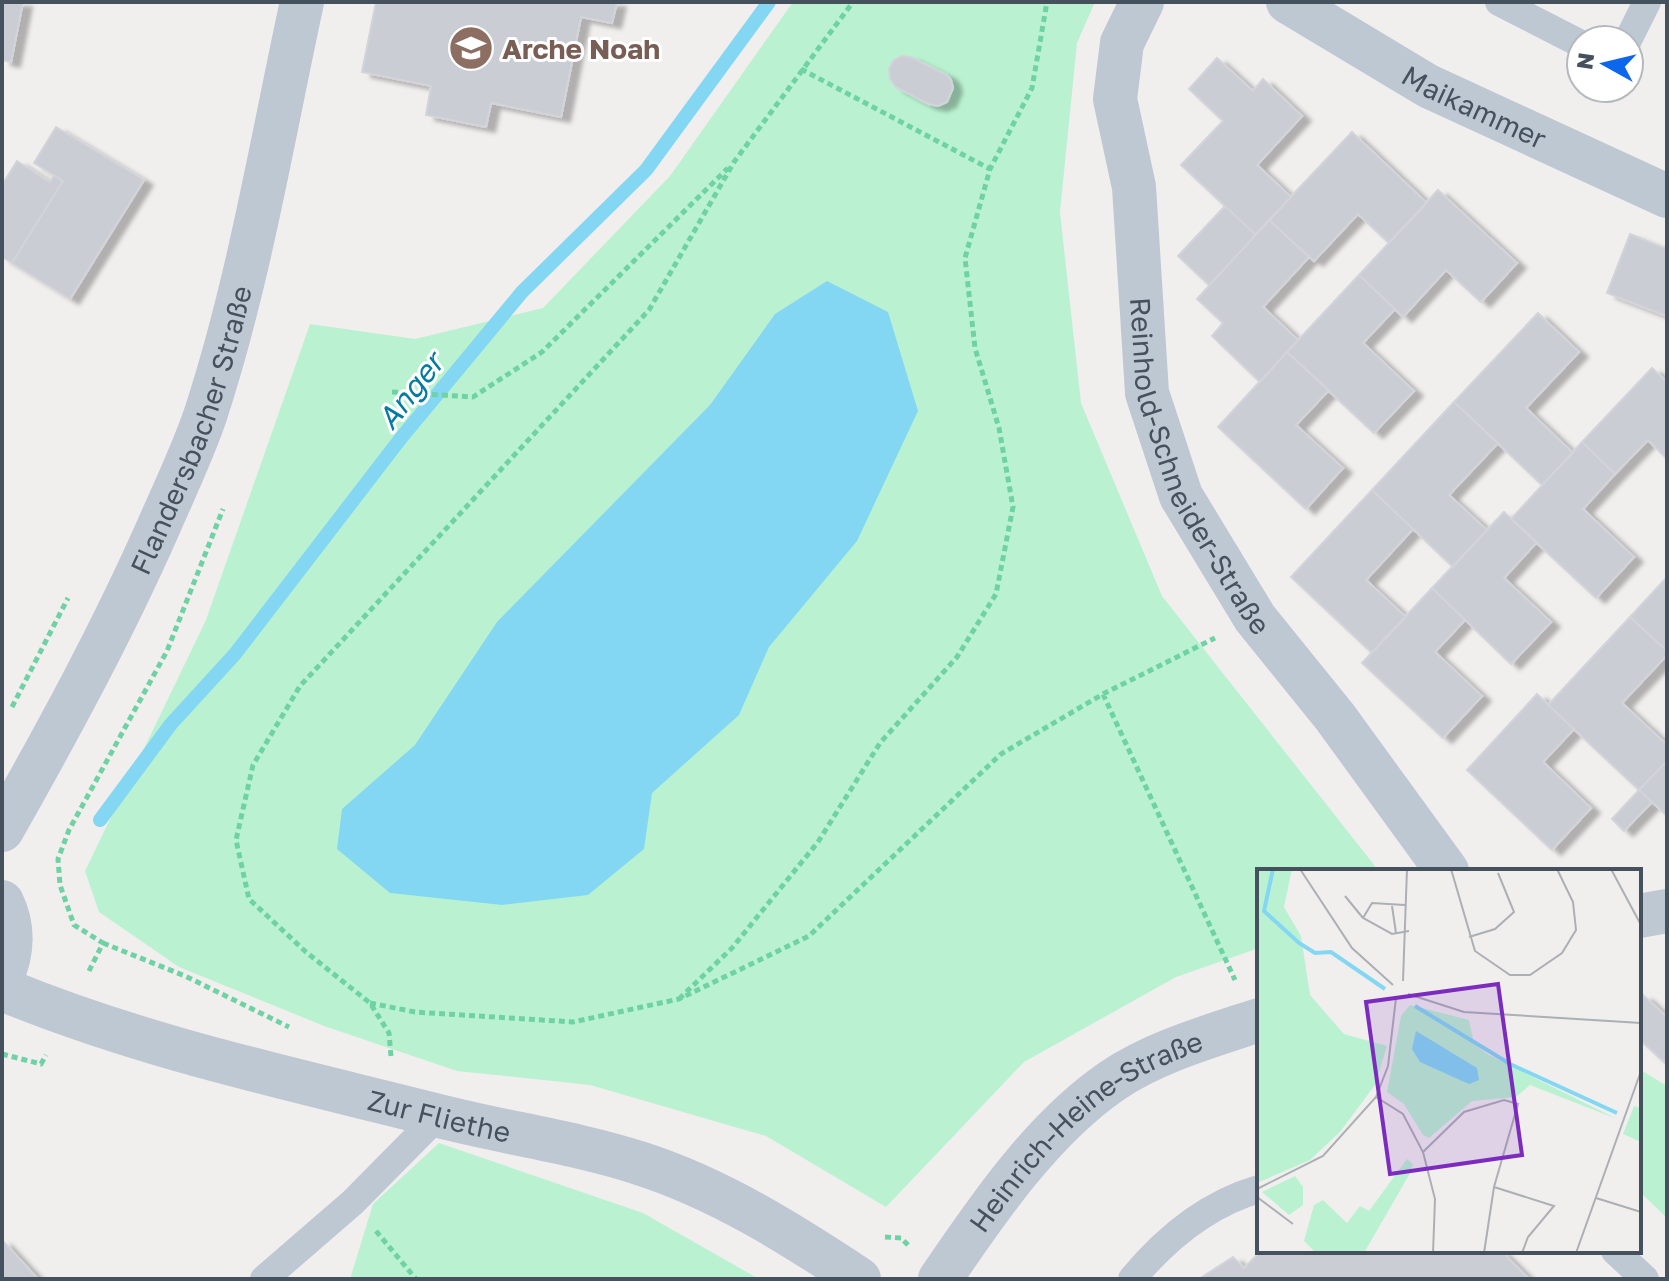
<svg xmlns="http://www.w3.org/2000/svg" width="1669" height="1281" viewBox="0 0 1669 1281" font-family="'Golos Text',sans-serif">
	<defs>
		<filter id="shadow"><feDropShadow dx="9" dy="5" stdDeviation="2" flood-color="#0004"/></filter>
	</defs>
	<rect width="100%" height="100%" fill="#f1eeee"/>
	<path fill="#baf2d1" d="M 793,2 L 1095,2 L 1077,43 L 1060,212 L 1081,403 L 1162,596 L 1375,866 L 1372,871 L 1259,871 L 1259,948 L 1176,977 L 1024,1062 L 886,1207 L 766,1136 L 590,1085 L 457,1071 L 324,1026 L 179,967 L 99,912 L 85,871 L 206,620 L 310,324 L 415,339 L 543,308 L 670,176 Z
		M 1639,1069 L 1667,1086 L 1667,1218 L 1639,1191 Z
		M 439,1143 L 643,1213 L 759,1279 L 350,1279 L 373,1204 Z"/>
	<path fill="#84d7f2" d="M 827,281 L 888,312 L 918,411 L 857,541 L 769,647 L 739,715 L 652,793 L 644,849 L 588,895 L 502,905 L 390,893 L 337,849 L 342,809 L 415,745 L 497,622 L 710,405 L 775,314 Z"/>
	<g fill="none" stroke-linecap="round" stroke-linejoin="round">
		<path stroke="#84d7f2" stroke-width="14" d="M 100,820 L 171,724 L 235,654 L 401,438 L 522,292 L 646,170 L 769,2"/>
	</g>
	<path fill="#cacdd3" stroke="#d2d4da" stroke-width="2" filter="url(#shadow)" d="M 2,2 L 23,2 L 11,62 L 2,60 Z
		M 376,2 L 617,2 L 612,23 L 581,17 L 561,117 L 491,103 L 486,127 L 426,115 L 431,86 L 362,72 Z
		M 901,56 L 911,57 L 947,75 L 951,80 L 953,88 L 947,102 L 938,106 L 928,104 L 896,87 L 890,79 L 889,69 L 893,61 Z
		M 1217,58 L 1253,91 L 1263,79 L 1302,116 L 1257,165 L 1291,197 L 1256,235 L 1181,165 L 1223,121 L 1189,89 Z
		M 56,127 L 144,180 L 70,299 L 12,263 L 63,181 L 34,163 Z
		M 1352,132 L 1427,203 L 1389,243 L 1358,214 L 1314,261 L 1269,220 Z
		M 17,161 L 50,182 L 54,175 L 63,181 L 12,263 L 2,257 L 2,185 Z
		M 1438,190 L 1517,263 L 1481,302 L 1446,270 L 1403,317 L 1359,275 Z
		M 1225,206 L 1256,235 L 1209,285 L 1178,256 Z
		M 1269,220 L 1309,257 L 1263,307 L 1298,340 L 1260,382 L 1212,336 L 1223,323 L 1197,299 Z
		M 1630,234 L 1667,249 L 1667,316 L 1607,293 Z
		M 1359,275 L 1395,309 L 1363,343 L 1414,391 L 1374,433 L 1287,352 Z
		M 1538,313 L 1579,352 L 1526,408 L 1573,453 L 1542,485 L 1454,402 Z
		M 1287,352 L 1329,390 L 1296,425 L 1343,468 L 1306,509 L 1218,427 Z
		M 1652,368 L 1667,382 L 1667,459 L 1648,440 L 1615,474 L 1582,442 Z
		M 1454,402 L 1498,443 L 1449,495 L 1487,530 L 1453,567 L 1372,490 Z
		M 1582,442 L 1615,474 L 1583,509 L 1634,557 L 1596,598 L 1511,519 Z
		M 1372,490 L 1413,529 L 1366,580 L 1406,617 L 1372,653 L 1291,577 Z
		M 1504,512 L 1537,542 L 1504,578 L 1551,622 L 1511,664 L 1432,588 Z
		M 1667,577 L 1667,651 L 1630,617 Z
		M 1432,588 L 1465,620 L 1435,652 L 1482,696 L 1443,738 L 1362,663 Z
		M 1630,617 L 1667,651 L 1667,655 L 1622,703 L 1667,745 L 1667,761 L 1639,790 L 1548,705 Z
		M 1537,694 L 1574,729 L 1543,762 L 1591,808 L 1552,850 L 1467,770 Z
		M 1667,761 L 1667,816 L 1639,790 Z
		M 1639,790 L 1652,802 L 1624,831 L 1612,819 Z
		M 1643,995 L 1667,1017 L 1667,1065 L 1639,1039 L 1639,999 Z
		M 2,1240 L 38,1279 L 2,1279 Z
		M 1261,1251 L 1501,1251 L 1529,1279 L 1199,1279 L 1233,1257 L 1244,1268 Z"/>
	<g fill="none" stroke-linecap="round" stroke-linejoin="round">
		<path stroke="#6fd2a5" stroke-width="5" stroke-dasharray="6 4" stroke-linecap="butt" d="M 801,69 L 990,169
			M 392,392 L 473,397 L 542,352 L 728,168
			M 1103,694 L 1235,980
			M 12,707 L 68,598
			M 103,943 L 185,976 L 289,1027
			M 89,971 L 103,943 L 74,925 L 60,885 L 58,859 L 69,830 L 167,651 L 223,509
			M 679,999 L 732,948 L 818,842 L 880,743 L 957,657 L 996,594 L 1013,507 L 999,428 L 975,348 L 965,258 L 990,169 L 1032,88 L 1047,2
			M 370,1003 L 415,1012 L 573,1022 L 679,999 L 809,936 L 1001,754 L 1103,694 L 1215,638
			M 2,1054 L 41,1064 L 46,1055
			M 391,1056 L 389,1033 L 370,1003 L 306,952 L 249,899 L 236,840 L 253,765 L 300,686 L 649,310 L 734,162 L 853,2
			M 376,1231 L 416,1279
			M 885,1237 L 901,1238 L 908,1245"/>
		<path stroke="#bec8d2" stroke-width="28" d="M 1499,2 L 1581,44
			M 1628,40 L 1647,2
			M 1615,1251 L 1645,1279
			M 264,1279 L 353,1202 L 438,1116
			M 1132,1279 C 1166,1238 1207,1204 1259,1189"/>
		<g stroke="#bec8d2" stroke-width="44">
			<path id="s1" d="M 1142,2 L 1122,43 L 1115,99 L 1134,187 L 1147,393 L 1181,496 L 1255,618 L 1335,717 L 1447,871"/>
			<path id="s2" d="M 1288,2 L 1428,86 L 1667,196"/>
			<path d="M 1639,916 L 1667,911"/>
			<path id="s3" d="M 2,989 C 145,1048 289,1078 439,1116 C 505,1133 574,1142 639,1163 C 718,1188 791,1234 859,1279"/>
			<path id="s4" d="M 940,1279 C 987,1210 1042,1129 1112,1081 C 1154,1052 1211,1036 1259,1020"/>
		</g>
		<g stroke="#bec8d2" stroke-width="44">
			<path id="s5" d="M 2,830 C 58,731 112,632 158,528 C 174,491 192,454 205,416 C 249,282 272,140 302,2"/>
			<path d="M 2,902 C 14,926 13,953 2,976"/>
		</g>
	</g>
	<defs>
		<g id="school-disc" transform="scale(2.3)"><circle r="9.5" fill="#8d6e63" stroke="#fff"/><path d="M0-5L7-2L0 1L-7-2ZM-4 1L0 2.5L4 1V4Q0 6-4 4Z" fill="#fff"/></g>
	</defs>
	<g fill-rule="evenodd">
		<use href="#school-disc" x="471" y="48"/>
	</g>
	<g text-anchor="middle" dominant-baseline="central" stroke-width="6" stroke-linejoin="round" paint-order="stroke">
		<g font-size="28" font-weight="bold" fill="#785e54" stroke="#fff" text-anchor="start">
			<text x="502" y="48">Arche Noah</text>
		</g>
		<g font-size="28" fill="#45515d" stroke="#fff">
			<text stroke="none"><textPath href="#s2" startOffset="214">Maikammer</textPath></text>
			<text stroke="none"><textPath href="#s5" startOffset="444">Flandersbacher Straße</textPath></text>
			<text stroke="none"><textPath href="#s1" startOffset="484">Reinhold-Schneider-Straße</textPath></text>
			<text stroke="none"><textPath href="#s3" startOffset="456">Zur Fliethe</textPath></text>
			<text stroke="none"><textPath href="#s4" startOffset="212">Heinrich-Heine-Straße</textPath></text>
		</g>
		<g font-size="30" font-style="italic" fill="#047ba2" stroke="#fff">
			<text transform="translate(410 391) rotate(-52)">Anger</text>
		</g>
	</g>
	<g transform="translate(1257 869)">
		<rect width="384" height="384" fill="#f1eeee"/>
		<path d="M 0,0 L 35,0 L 27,38 L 44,67 L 53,126 L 87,165 L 130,177 L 118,216 L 83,263 L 53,291 L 0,314 ZM 153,136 L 212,151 L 217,175 L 232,186 L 360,250 L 273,216 L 259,228 L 215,232 L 172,269 L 166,266 L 147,235 L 130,223 L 144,147 ZM 377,237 L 384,239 L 384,273 L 366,265 ZM 150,290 L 156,295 L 152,306 L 107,384 L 59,384 L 47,372 L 57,336 L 66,331 L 90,354 L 103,337 L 112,342 ZM 38,307 L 46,318 L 46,336 L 32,346 L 5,323 Z" fill="#baf2d1"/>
		<path d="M 159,162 L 220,199 L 222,211 L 212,215 L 163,193 L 155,180 Z" fill="#84d7f2"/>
		<path fill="none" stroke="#84d7f2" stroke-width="4" d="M 16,0 L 7,42 L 42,74 L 58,84 L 74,83 L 128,120M 158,137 L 253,195 L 360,244"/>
		<path fill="none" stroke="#acafb4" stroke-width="2" d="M 43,0 L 95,79 L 136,116M 194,0 L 218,82 L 253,106 L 273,106 L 305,84 L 319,61 L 316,33 L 300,0M 354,0 L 384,56M 88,27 L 106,49M 148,36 L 115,34 L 106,49 L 135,65 L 152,62M 135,37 L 139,64M 212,68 L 238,60 L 257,43 L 241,4M 146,112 L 150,0M 151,125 L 207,143 L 384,154M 119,228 L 146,245 L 166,283 L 178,330 L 176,384M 166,283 L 207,243 L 247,231 L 261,235 L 237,318 L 227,384M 237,318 L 297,337 L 271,368 L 265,384M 0,320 L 66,287 L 119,228 L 131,197 L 139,129M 0,328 L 36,355M 339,329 L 384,343M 319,384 L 384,202"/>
		<path fill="#7b2cbf" fill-opacity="0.15" stroke="#7b2cbf" stroke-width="4" d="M 241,115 L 265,286 L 133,305 L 109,133 Z"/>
		<rect width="384" height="384" fill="none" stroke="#45515d" stroke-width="4"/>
	</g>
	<rect width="1669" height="1281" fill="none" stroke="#45515d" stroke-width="8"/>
	<g transform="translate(1605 64) rotate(278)"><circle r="38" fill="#ffffff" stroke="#b5b9be" stroke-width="2"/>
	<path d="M0-6L14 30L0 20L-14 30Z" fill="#0d67ec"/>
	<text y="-12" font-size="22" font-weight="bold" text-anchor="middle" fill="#45515d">N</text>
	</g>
</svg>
